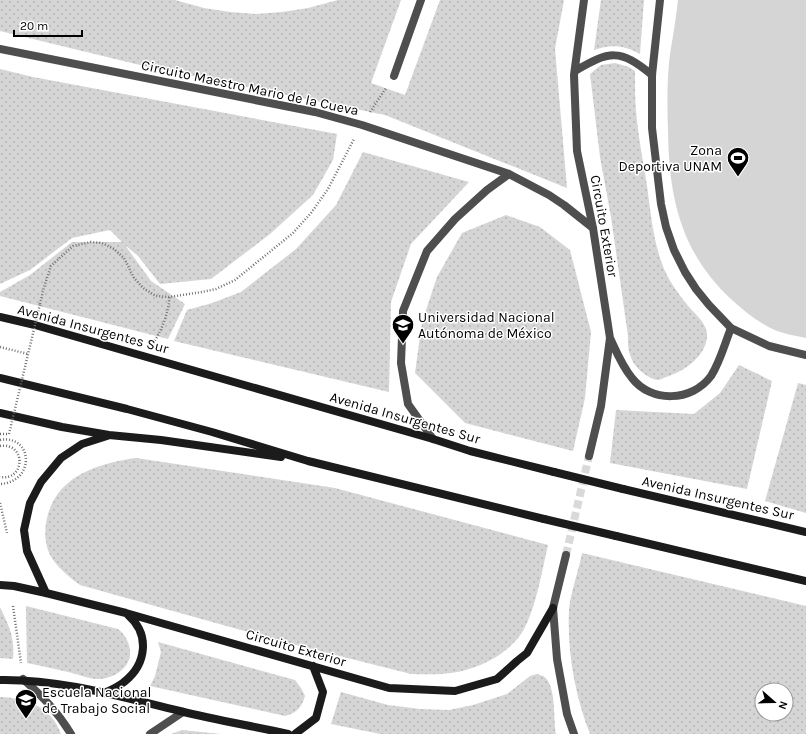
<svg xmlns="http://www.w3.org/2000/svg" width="806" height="734" viewBox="0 0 806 734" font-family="Karla,sans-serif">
	<defs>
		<pattern id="grass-dots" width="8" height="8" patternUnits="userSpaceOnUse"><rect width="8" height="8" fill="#d5d5d5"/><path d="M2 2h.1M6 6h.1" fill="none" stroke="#b5b5b5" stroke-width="1.8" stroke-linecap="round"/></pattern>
	</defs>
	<rect width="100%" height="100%" fill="#fff"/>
	<path fill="url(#grass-dots)" fill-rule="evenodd" d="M 0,0 L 175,0 L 204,8 L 230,12 L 256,14 L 282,12 L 308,8 L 338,0 L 401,0 L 371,83 L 405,95 L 440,0 L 564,0 L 555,49 L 567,188 L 385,115 L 144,66 L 0,31 Z
		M 601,0 L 644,0 L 640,54 C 624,45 610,44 594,50 Z
		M 615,63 L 629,67 L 635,71 C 635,85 635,98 636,111 C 638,136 643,161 647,186 C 651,214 653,242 664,269 C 669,280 677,292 685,302 C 692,312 706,321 707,334 C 708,355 684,372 666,377 C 663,378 660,380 657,380 C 652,379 647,376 643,373 C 631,364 627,351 628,336 L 611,217 L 600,157 L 590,74 L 601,65 Z
		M 0,69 L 33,77 L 337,134 L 333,160 L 313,195 L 270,234 L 211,279 L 160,284 L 138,256 L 125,245 L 151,281 L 185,304 L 168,339 L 0,296 L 0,292 L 30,275 L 72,242 L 122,242 L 110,230 L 72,238 L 30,270 L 0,284 Z
		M 363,152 L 469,182 L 411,244 L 391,302 L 389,392 L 174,341 L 187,310 L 212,303 L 241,292 L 296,249 L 336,205 Z
		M 506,215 L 540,227 L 570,250 L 591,332 L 585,398 L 573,451 L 465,423 L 415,373 L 422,322 L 437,277 L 462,233 Z
		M 739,365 L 772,381 L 747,489 L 610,463 L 616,410 L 694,414 L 720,393 Z
		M 798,383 L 806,385 L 806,513 L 765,501 Z
		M 136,458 L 335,488 L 548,545 C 542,571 536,608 523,631 C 508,655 478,669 451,673 C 437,675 424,674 411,674 L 280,641 L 80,585 C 69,577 57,567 50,555 C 39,532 48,499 68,483 C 85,468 114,461 136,458 Z
		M 582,553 L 806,606 L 806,734 L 590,734 C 575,696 567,652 569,610 C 570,594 579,570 582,553 ZM 762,690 L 786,690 L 786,714 L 762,714 Z
		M 26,606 L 118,629 C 126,635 131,645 130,656 C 127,671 111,679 97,679 C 90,679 83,676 76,674 C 60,670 43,666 27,663 Z
		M 0,607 C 9,626 15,637 13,659 L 0,658 Z
		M 158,642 L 295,680 L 301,688 L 305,696 C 301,708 298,712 285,716 L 150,686 L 155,676 L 161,652 Z
		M 537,674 C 539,675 541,675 543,676 C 557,684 553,720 556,734 L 380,734 L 331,724 L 341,692 L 388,705 L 420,709 L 449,710 L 473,705 L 507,694 L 530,676 Z
		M 0,697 C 27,698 51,706 61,734 L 0,734 Z
		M 182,730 L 221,734 L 171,734 Z"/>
	<path fill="#d5d5d5" d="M 678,0 L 806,0 L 806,338 C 797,336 785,334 777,331 C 760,324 745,312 732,300 C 680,252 669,197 668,130 C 667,104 667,79 670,54 C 673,36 676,18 678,0 Z"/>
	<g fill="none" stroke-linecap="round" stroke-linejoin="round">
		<path stroke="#d9d9d9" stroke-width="8" stroke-dasharray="8 4" stroke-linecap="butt" d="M 566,555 L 589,456"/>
		<path stroke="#707070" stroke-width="2.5" stroke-dasharray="1 2" stroke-linecap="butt" d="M 370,112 L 386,88
			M 40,304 L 44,287 L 51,266 L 73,246 L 91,242 L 102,243 L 114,249 L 124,258 L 134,278 L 143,288 L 156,296 L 169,297 L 202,292 L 216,289 L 235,280 L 293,233 L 311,213 L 328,189 L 354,139
			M 153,343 C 161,333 170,309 169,297
			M 0,347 L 28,354
			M 0,434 L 9,434
			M 0,440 C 33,434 36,482 0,484
			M 0,446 C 26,442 26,481 0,477
			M 0,503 L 7,533
			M 13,606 L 21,663"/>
		<path stroke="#4e4e4e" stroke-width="8" d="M 394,76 L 421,0
			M 23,679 C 43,697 57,711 71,734
			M 150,734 L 183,712"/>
		<path stroke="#4e4e4e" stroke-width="8" d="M 584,0 L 574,75 L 577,151 L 593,228 L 610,338 L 601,406 L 589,456
			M 660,0 L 652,75 L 652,128 L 661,204 L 666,227 L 674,250 L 685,272 L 696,289 L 709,305 L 731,328 L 769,346 L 806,355
			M 0,49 L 315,112 L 362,125 L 509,174 L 549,195 L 564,205 L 593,228
			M 575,71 C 609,51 620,48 652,75
			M 610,338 C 616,351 622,366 632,378 C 651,403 692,402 711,376 C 720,362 725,343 731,328
			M 433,439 L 408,404 L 401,363 L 403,311 L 427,251 L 455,219 L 487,190 L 509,174
			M 566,555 L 553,608 L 557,659 L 567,714 L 574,734"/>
		<path stroke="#1b1b1b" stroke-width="8" d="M 0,317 L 35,325 L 433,439 L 470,451 L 554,472
			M 0,378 L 127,409 L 212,432 L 308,461 L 544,519
			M 0,413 L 62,427 L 109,435 L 161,440 L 281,457
			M 623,489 L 806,532
			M 616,536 L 806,581
			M 0,585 L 14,586 L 46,593 L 126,613 L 389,688 L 455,691 L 497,679 L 517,661 L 527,653 L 553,608
			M 46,593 L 27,551 L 24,530 L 30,503 L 41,482 L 61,458 L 82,444 L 107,436
			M 0,680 C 61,679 121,697 180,711 C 216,720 252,726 288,734
			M 104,693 C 111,690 118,687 124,682 C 147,664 150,634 128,615
			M 295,734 L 316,718 L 323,692 L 313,666"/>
		<path stroke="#707070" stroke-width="2.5" stroke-dasharray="1 2" stroke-linecap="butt" d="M 9,434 L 40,304"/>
		<path stroke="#1b1b1b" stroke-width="8" d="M 554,472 L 623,489
			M 544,519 L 616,536"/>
	</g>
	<defs>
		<g id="stadium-pin" transform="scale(1.15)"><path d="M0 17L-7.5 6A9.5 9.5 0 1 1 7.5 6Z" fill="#000" stroke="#fff"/><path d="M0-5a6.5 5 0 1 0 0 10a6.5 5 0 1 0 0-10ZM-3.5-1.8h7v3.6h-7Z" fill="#fff"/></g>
		<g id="university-pin" transform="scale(1.15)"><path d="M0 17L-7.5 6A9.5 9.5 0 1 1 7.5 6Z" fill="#000" stroke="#fff"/><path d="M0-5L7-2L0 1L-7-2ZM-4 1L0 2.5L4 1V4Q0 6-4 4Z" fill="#fff"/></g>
	</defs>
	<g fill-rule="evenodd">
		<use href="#stadium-pin" x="738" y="158"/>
		<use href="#university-pin" x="403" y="325"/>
		<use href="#university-pin" x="26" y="700"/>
	</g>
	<g text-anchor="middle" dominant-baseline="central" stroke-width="3" stroke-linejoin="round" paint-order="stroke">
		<g font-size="14" fill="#000" stroke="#fff">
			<text transform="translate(250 88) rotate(12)">Circuito Maestro Mario de la Cueva</text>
			<text transform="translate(604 226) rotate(80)">Circuito Exterior</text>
			<text transform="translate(93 329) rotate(15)">Avenida Insurgentes Sur</text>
			<text transform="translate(405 418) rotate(16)">Avenida Insurgentes Sur</text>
			<text transform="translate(718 498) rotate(13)">Avenida Insurgentes Sur</text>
			<text transform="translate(296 648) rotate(16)">Circuito Exterior</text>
		</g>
		<g font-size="14" fill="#000" stroke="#fff" text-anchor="start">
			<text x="722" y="150" text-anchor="end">Zona<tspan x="722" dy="16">Deportiva UNAM</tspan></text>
			<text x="418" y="317">Universidad Nacional<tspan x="418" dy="16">Autónoma de México</tspan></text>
			<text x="42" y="692">Escuela Nacional<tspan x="42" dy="16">de Trabajo Social</tspan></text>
		</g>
	</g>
	<g transform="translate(774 702) rotate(110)"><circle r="19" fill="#ffffff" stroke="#999999"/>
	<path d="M0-3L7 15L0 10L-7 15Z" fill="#000000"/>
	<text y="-6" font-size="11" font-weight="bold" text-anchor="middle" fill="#000000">N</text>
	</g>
	<path d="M14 30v6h68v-6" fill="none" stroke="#000000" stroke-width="2"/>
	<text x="20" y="30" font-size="12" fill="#000000" stroke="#ffffff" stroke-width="3" paint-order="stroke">20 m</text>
</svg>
